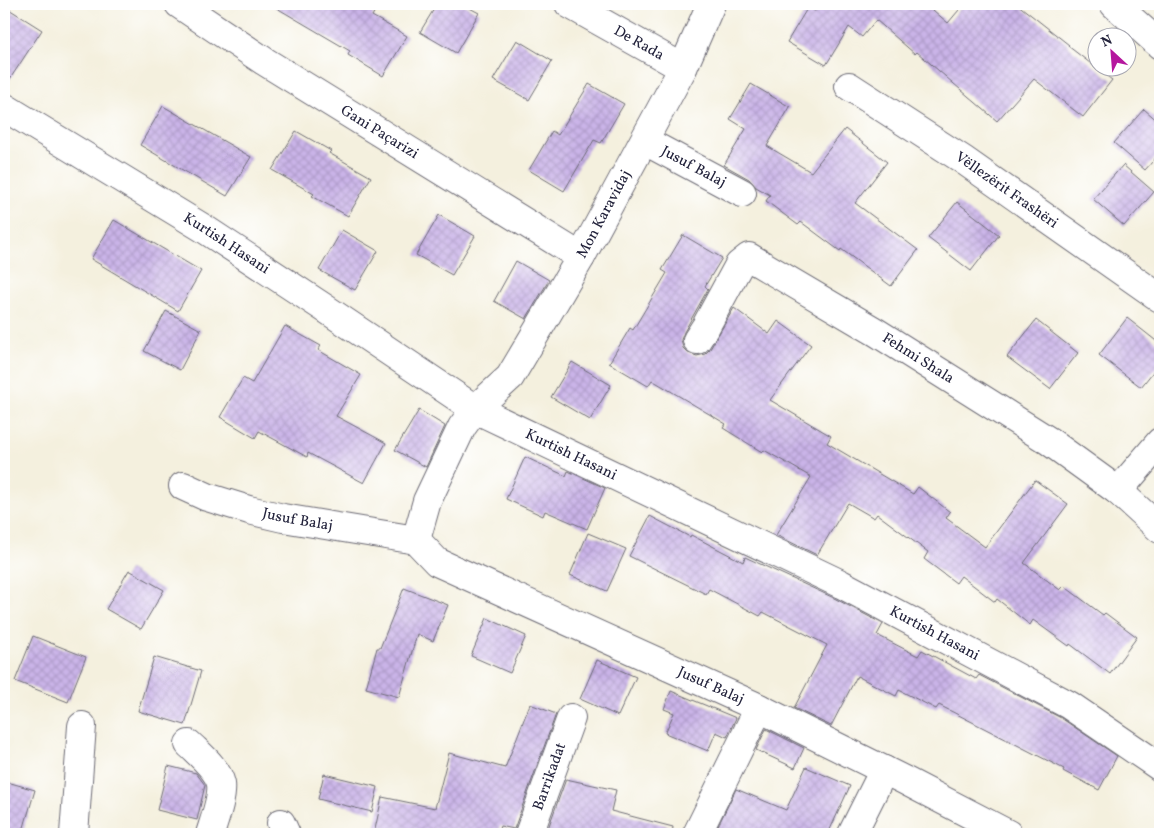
<svg xmlns="http://www.w3.org/2000/svg" width="1164" height="838" viewBox="0 0 1164 838" font-family="Vollkorn,serif">
	<defs>
		<pattern id="building-cross-hatch" width="8" height="8" patternUnits="userSpaceOnUse" patternTransform="scale(1.25)"><rect width="8" height="8" fill="#cab4e8"/><path d="M0 0l8 8M0 8l8-8" fill="none" stroke="#ad9ac8"/></pattern>
	</defs>
	<rect width="100%" height="100%" fill="#fff"/>
	<filter id="ink" filterUnits="userSpaceOnUse"><feTurbulence type="fractalNoise" baseFrequency=".02" numOctaves="2"/><feDisplacementMap in="SourceGraphic" scale="10" xChannelSelector="R" yChannelSelector="G"/><feConvolveMatrix kernelMatrix="1 2 1 2 8 2 1 2 1" color-interpolation-filters="sRGB"/></filter>
	<filter id="wash" filterUnits="userSpaceOnUse"><feTurbulence type="fractalNoise" baseFrequency=".0096" numOctaves="4" result="noise"/><feDisplacementMap in="SourceGraphic" scale="20" xChannelSelector="R" yChannelSelector="G"/><feGaussianBlur stdDeviation="1.12" result="paint"/><feColorMatrix in="noise" values="0 0 0 0 0 0 0 0 0 0 0 0 0 0 0 0 0 1.4 0 .05"/><feComposite in="paint" operator="in"/></filter>
	<g filter="url(#wash)">
		<rect width="100%" height="100%" fill="#f4f0de"/>
		<g id="blocks">
			<path fill="url(#building-cross-hatch)" d="M 270,4 L 379,4 L 372,16 L 407,36 L 383,76 L 348,55 L 350,51 Z
				M 437,4 L 462,4 L 479,13 L 456,53 L 420,32 Z
				M 818,4 L 926,4 L 948,23 L 964,4 L 1017,4 L 1069,45 L 1068,46 L 1112,80 L 1083,117 L 1034,79 L 997,121 L 917,52 L 915,54 L 876,20 L 862,37 L 849,27 L 826,65 L 787,42 L 808,7 L 815,11 L 819,5 Z
				M 4,6 L 42,30 L 4,88 Z
				M 517,40 L 552,61 L 529,100 L 493,80 Z
				M 589,84 L 624,104 L 601,143 L 594,140 L 564,191 L 529,170 L 552,131 L 558,135 Z
				M 751,84 L 790,107 L 767,146 L 811,172 L 845,129 L 887,162 L 855,203 L 918,250 L 891,286 L 841,249 L 840,251 L 801,222 L 798,225 L 766,201 L 770,195 L 756,187 L 749,179 L 724,165 L 746,129 L 730,119 Z
				M 163,106 L 251,157 L 227,196 L 140,145 Z
				M 1144,109 L 1160,123 L 1160,153 L 1145,170 L 1114,143 Z
				M 296,131 L 331,151 L 329,153 L 371,177 L 348,216 L 312,196 L 314,194 L 272,170 Z
				M 1123,165 L 1154,192 L 1124,226 L 1093,199 Z
				M 957,202 L 999,235 L 971,271 L 928,238 Z
				M 439,215 L 475,236 L 452,275 L 416,255 Z
				M 114,220 L 201,271 L 178,311 L 91,259 Z
				M 342,230 L 378,251 L 355,290 L 319,270 Z
				M 683,235 L 722,258 L 705,286 L 708,289 L 684,332 L 681,340 L 683,348 L 688,353 L 697,356 L 705,354 L 710,349 L 734,308 L 769,334 L 778,321 L 811,345 L 770,400 L 831,436 L 827,443 L 913,494 L 918,487 L 950,512 L 946,518 L 985,547 L 1035,480 L 1068,504 L 1024,563 L 1060,590 L 1064,586 L 1103,615 L 1105,613 L 1137,637 L 1110,674 L 1070,644 L 1069,646 L 1033,620 L 1030,625 L 997,599 L 995,602 L 961,576 L 956,583 L 924,559 L 928,552 L 877,514 L 874,518 L 848,503 L 817,555 L 776,535 L 811,477 L 764,450 L 762,452 L 723,428 L 726,424 L 652,380 L 648,386 L 609,363 L 630,328 L 633,330 L 667,273 L 662,270 Z
				M 516,261 L 549,280 L 526,319 L 494,301 Z
				M 166,311 L 201,330 L 180,370 L 144,351 Z
				M 1127,318 L 1160,344 L 1160,363 L 1141,387 L 1099,355 Z
				M 1036,320 L 1078,353 L 1050,389 L 1007,357 Z
				M 285,326 L 321,346 L 318,350 L 361,375 L 336,416 L 386,443 L 364,483 L 308,453 L 307,457 L 259,431 L 255,438 L 220,417 L 243,378 L 252,383 Z
				M 572,362 L 611,385 L 590,420 L 551,397 Z
				M 419,410 L 445,426 L 426,467 L 395,450 Z
				M 525,457 L 566,476 L 568,471 L 605,488 L 587,529 L 545,511 L 543,516 L 506,499 Z
				M 650,516 L 690,537 L 691,535 L 743,562 L 745,557 L 834,598 L 883,624 L 877,635 L 918,656 L 922,650 L 976,679 L 979,675 L 1061,718 L 1117,756 L 1099,790 L 1063,771 L 1064,769 L 939,705 L 936,709 L 899,690 L 896,696 L 857,676 L 831,726 L 794,708 L 827,645 L 763,612 L 760,616 L 709,589 L 706,594 L 629,556 Z
				M 588,533 L 626,549 L 607,591 L 570,575 Z
				M 129,570 L 164,590 L 141,629 L 106,609 Z
				M 404,588 L 448,605 L 433,641 L 417,634 L 399,697 L 366,688 L 377,648 L 380,648 Z
				M 487,618 L 526,636 L 510,673 L 471,656 Z
				M 33,636 L 86,657 L 68,702 L 15,681 Z
				M 154,657 L 201,671 L 185,725 L 138,711 Z
				M 597,660 L 636,677 L 618,716 L 580,699 Z
				M 671,691 L 736,718 L 727,737 L 716,732 L 708,751 L 665,733 L 674,713 L 664,709 Z
				M 530,704 L 556,714 L 514,829 L 500,826 L 497,834 L 374,834 L 382,797 L 435,808 L 449,753 L 505,768 Z
				M 766,729 L 804,748 L 795,768 L 756,750 Z
				M 168,766 L 196,773 L 205,785 L 197,820 L 157,810 Z
				M 806,767 L 850,786 L 828,834 L 714,834 L 736,789 L 786,810 Z
				M 324,774 L 378,787 L 372,812 L 318,799 Z
				M 566,779 L 616,790 L 611,811 L 673,827 L 672,834 L 546,834 Z
				M 4,781 L 35,790 L 22,834 L 4,834 Z"/>
		</g>
	</g>
	<g filter="url(#ink)">
		<use href="#blocks" fill-opacity="0" stroke="#6c6a74" stroke-width="1"/>
		<g fill="none" stroke-linecap="round" stroke-linejoin="round">
			<g stroke="#6c6a74" stroke-width="30">
				<g id="minor">
					<path id="s1" d="M 179,4 L 264,61 L 581,257"/>
					<path id="s2" d="M 569,4 L 683,68"/>
					<path d="M 1114,4 L 1160,45"/>
					<path id="s3" d="M 849,86 L 962,159 L 1160,298"/>
					<path id="s4" d="M 4,107 L 203,228 L 323,307 L 475,409 L 841,584 L 1069,705 L 1160,767"/>
					<path id="s5" d="M 645,141 L 742,193"/>
					<path id="s6" d="M 697,340 L 706,326 L 739,265 L 749,257 L 876,332 L 1049,441 L 1118,491 L 1160,529"/>
					<path id="s7" d="M 183,486 L 207,497 L 249,510 L 283,518 L 416,540 L 437,562 L 753,705 L 904,780 L 1008,834"/>
					<path d="M 1118,491 L 1160,442"/>
					<path id="s8" d="M 416,540 L 427,501 L 462,427 L 475,409 L 510,377 L 581,257 L 683,68 L 711,4"/>
					<path d="M 189,744 C 199,754 218,769 221,784 C 223,797 214,821 210,834"/>
					<path d="M 281,823 L 286,834"/>
					<path d="M 74,834 L 82,726"/>
					<path id="s9" d="M 529,834 L 571,718"/>
					<path d="M 697,834 L 759,708"/>
					<path d="M 852,834 L 884,770"/>
				</g>
			</g>
			<use href="#minor" stroke="#fff" stroke-width="28"/>
		</g>
	</g>
	<g text-anchor="middle" dominant-baseline="central" stroke-width="5" stroke-linejoin="round" paint-order="stroke">
		<g font-size="15" fill="#22223b" stroke="#fff">
			<text stroke="none"><textPath href="#s2" startOffset="80">De Rada</textPath></text>
			<text stroke="none"><textPath href="#s1" startOffset="238">Gani Paçarizi</textPath></text>
			<text stroke="none"><textPath href="#s5" startOffset="55">Jusuf Balaj</textPath></text>
			<text stroke="none"><textPath href="#s3" startOffset="189">Vëllezërit Frashëri</textPath></text>
			<text stroke="none"><textPath href="#s8" startOffset="380">Mon Karavidaj</textPath></text>
			<text stroke="none"><textPath href="#s4" startOffset="261">Kurtish Hasani</textPath></text>
			<text stroke="none"><textPath href="#s6" startOffset="296">Fehmi Shala</textPath></text>
			<text stroke="none"><textPath href="#s4" startOffset="666">Kurtish Hasani</textPath></text>
			<text stroke="none"><textPath href="#s7" startOffset="120">Jusuf Balaj</textPath></text>
			<text stroke="none"><textPath href="#s4" startOffset="1071">Kurtish Hasani</textPath></text>
			<text stroke="none"><textPath href="#s7" startOffset="571">Jusuf Balaj</textPath></text>
			<text stroke="none"><textPath href="#s9" startOffset="61">Barrikadat</textPath></text>
		</g>
	</g>
	<rect width="1164" height="838" fill="none" stroke="#fff" stroke-width="20"/>
	<g transform="translate(1112 52) rotate(334)"><circle r="24" fill="#ffffff" stroke="#a7a7b1"/>
	<path d="M0-4L9 19L0 12L-9 19Z" fill="#b5179e"/>
	<text y="-8" font-size="14" font-weight="bold" text-anchor="middle" fill="#22223b">N</text>
	</g>
</svg>
